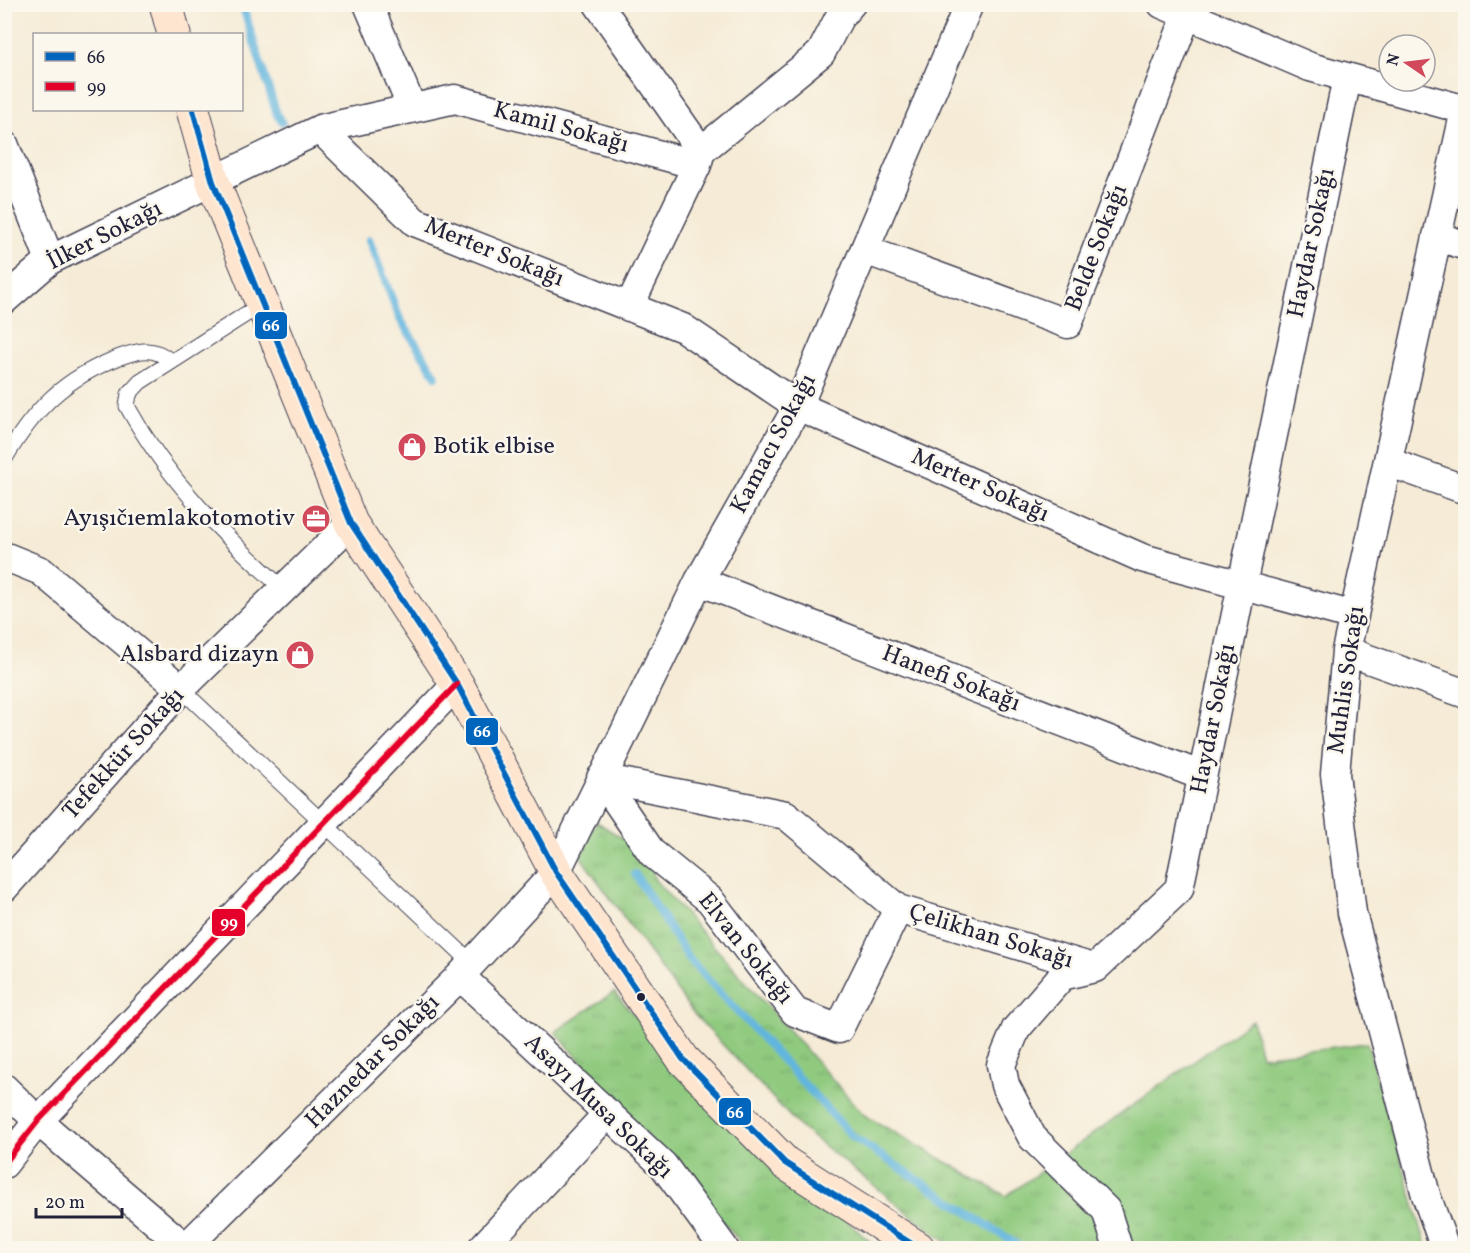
<svg xmlns="http://www.w3.org/2000/svg" width="1470" height="1253" viewBox="0 0 1470 1253" font-family="Vollkorn,serif">
	<defs>
		<pattern id="grass-tufts" width="24" height="20" patternUnits="userSpaceOnUse" patternTransform="scale(1.5)"><rect width="24" height="20" fill="#90ca7f"/><path d="M3 7l-1-3M5 7V3M7 7l1-3M15 17l-1-3M17 17v-4M19 17l1-3" fill="none" stroke="#7cad6f"/></pattern>
	</defs>
	<rect width="100%" height="100%" fill="#fbf7ec"/>
	<filter id="ink" filterUnits="userSpaceOnUse"><feTurbulence type="fractalNoise" baseFrequency=".0167" numOctaves="2"/><feDisplacementMap in="SourceGraphic" scale="12" xChannelSelector="R" yChannelSelector="G"/><feConvolveMatrix kernelMatrix="1 2 1 2 8 2 1 2 1" color-interpolation-filters="sRGB"/></filter>
	<filter id="wash" filterUnits="userSpaceOnUse"><feTurbulence type="fractalNoise" baseFrequency=".008" numOctaves="4" result="noise"/><feDisplacementMap in="SourceGraphic" scale="24" xChannelSelector="R" yChannelSelector="G"/><feGaussianBlur stdDeviation="1.35" result="paint"/><feColorMatrix in="noise" values="0 0 0 0 0 0 0 0 0 0 0 0 0 0 0 0 0 1.4 0 .05"/><feComposite in="paint" operator="in"/></filter>
	<g filter="url(#wash)">
		<rect width="100%" height="100%" fill="#f5ebd6"/>
		<path fill="url(#grass-tufts)" stroke="#59765d" stroke-width="1.5" d="M 597,822 L 648,855 L 655,880 L 864,1115 L 1006,1196 L 1252,1020 L 1261,1056 L 1367,1043 L 1427,1248 L 953,1248 L 800,1127 L 693,1013 L 577,852 Z
			M 614,992 C 694,1085 786,1166 877,1248 L 746,1248 L 555,1032 Z"/>
		<g fill="none" stroke-linecap="round" stroke-linejoin="round">
			<path stroke="#62b5de" stroke-width="8" d="M 242,4 L 277,115 L 282,122
				M 369,240 L 400,319 L 436,376
				M 635,874 L 689,959 L 853,1137 L 1019,1246"/>
		</g>
	</g>
	<g filter="url(#ink)">
		<g fill="none" stroke-linecap="round" stroke-linejoin="round">
			<g stroke="#424052" stroke-width="17">
				<path id="lane" d="M 262,304 L 140,382 L 129,394 L 127,406 C 168,481 220,532 283,589
					M 4,460 C 34,409 64,378 120,357 C 140,350 155,346 171,362
					M 181,689 L 472,963"/>
			</g>
			<g stroke="#424052" stroke-width="31">
				<path id="street" d="M 368,4 L 412,108
					M 598,4 L 701,151
					M 1162,4 L 1310,67 L 1466,110
					M 320,129 L 415,222 L 683,328 L 798,406 L 1142,558 L 1354,616
					M 4,144 L 50,260
					M 1437,236 L 1466,246
					M 865,250 L 1068,324 L 1191,4
					M 4,300 L 50,260 L 320,129 L 455,99 L 697,165 L 701,151 L 821,53 L 839,18 L 851,4
					M 629,307 L 697,165
					M 1388,462 L 1466,490
					M 4,556 L 41,571 L 181,689
					M 699,581 L 1202,776
					M 1346,651 L 1466,694
					M 601,778 L 786,815 L 898,909 L 1093,968
					M 601,778 L 652,853 L 710,900 L 795,1012 L 839,1029 L 898,909
					M 4,888 L 181,689 L 351,523
					M 460,976 L 663,1165 L 724,1248
					M 4,1088 L 38,1121 L 186,1248
					M 4,1164 L 38,1121 L 457,684
					M 185,1248 L 460,976 L 556,872 L 699,581 L 798,406 L 969,4
					M 482,1248 L 608,1113
					M 1118,1248 L 1106,1210 L 1032,1137 L 1005,1085 L 1001,1065 L 1016,1029 L 1062,976 L 1095,968 L 1179,889 L 1347,78
					M 1445,1248 L 1426,1195 L 1352,913 L 1335,774 L 1346,651 L 1465,110"/>
			</g>
			<g stroke="#424052" stroke-width="35">
				<path id="secondary" d="M 166,4 L 174,34
					M 193,110 L 213,182 L 351,523 L 457,684 L 556,872 L 683,1059 L 785,1163 L 918,1248"/>
			</g>
			<use href="#lane" stroke="#fff" stroke-width="15"/>
			<use href="#street" stroke="#fff" stroke-width="28"/>
			<use href="#secondary" stroke="#fde5d0" stroke-width="33"/>
			<g stroke="#fbf7ec" stroke-width="10">
				<path id="bus-1" d="M 193,110 L 213,182 L 351,523 L 457,684 L 556,872 L 683,1059 L 785,1163 L 918,1248"/>
			</g>
			<g stroke="#fbf7ec" stroke-width="10">
				<path id="bus-2" d="M 4,1164 L 38,1121 L 457,684"/>
			</g>
			<use href="#bus-1" stroke="#0065bd" stroke-width="6"/>
			<use href="#bus-2" stroke="#e4002b" stroke-width="6"/>
		</g>
	</g>
	<defs>
		<g id="shop-disc" transform="scale(1.5)"><circle r="9.5" fill="#d1495b" stroke="#fbf7ec"/><path d="M-5-2.5h2.3a2.7 3.5 0 0 1 5.4 0H5L5.5 6h-11ZM-1.5-2.5h3a1.5 2.3 0 0 0-3 0Z" fill="#fff"/></g>
		<g id="office-disc" transform="scale(1.5)"><circle r="9.5" fill="#d1495b" stroke="#fbf7ec"/><path d="M-6-3h4V-5.5h4V-3h4V5H-6ZM-1-4.5V-3h2v-1.5ZM-6 0V1H6V0Z" fill="#fff"/></g>
	</defs>
	<g fill-rule="evenodd">
		<use href="#shop-disc" x="412" y="447"/>
		<use href="#office-disc" x="316" y="519"/>
		<use href="#shop-disc" x="300" y="655"/>
	</g>
	<circle fill="#22223b" stroke="#fbf7ec" stroke-width="2" cx="641" cy="997" r="5"/>
	<g text-anchor="middle" dominant-baseline="central" stroke-width="5" stroke-linejoin="round" paint-order="stroke">
		<g font-size="24" fill="#22223b" stroke="#fbf7ec">
			<text transform="translate(561 128) rotate(15)">Kamil Sokağı</text>
			<text transform="translate(105 236) rotate(-27)">İlker Sokağı</text>
			<text transform="translate(1312 243) rotate(-78)">Haydar Sokağı</text>
			<text transform="translate(1097 248) rotate(-69)">Belde Sokağı</text>
			<text transform="translate(494 253) rotate(22)">Merter Sokağı</text>
			<text transform="translate(774 444) rotate(-62)">Kamacı Sokağı</text>
			<text transform="translate(980 486) rotate(24)">Merter Sokağı</text>
			<text transform="translate(951 679) rotate(21)">Hanefi Sokağı</text>
			<text transform="translate(1347 680) rotate(-82)">Muhlis Sokağı</text>
			<text transform="translate(1214 719) rotate(-79)">Haydar Sokağı</text>
			<text transform="translate(124 754) rotate(-48)">Tefekkür Sokağı</text>
			<text transform="translate(991 937) rotate(17)">Çelikhan Sokağı</text>
			<text transform="translate(745 949) rotate(51)">Elvan Sokağı</text>
			<text transform="translate(373 1062) rotate(-45)">Haznedar Sokağı</text>
			<text transform="translate(598 1107) rotate(44)">Asayı Musa Sokağı</text>
		</g>
		<g font-size="24" fill="#22223b" stroke="#fbf7ec" text-anchor="end">
			<text x="433" y="447" text-anchor="start">Botik elbise</text>
			<text x="295" y="519">Ayışıčıemlakotomotiv</text>
			<text x="279" y="655">Alsbard dizayn</text>
		</g>
	</g>
	<g stroke="#fbf7ec" stroke-width="2">
		<rect x="254" y="311" width="34" height="29" rx="6" fill="#0065bd"/>
		<rect x="465" y="717" width="34" height="29" rx="6" fill="#0065bd"/>
		<rect x="211" y="908" width="35" height="29" rx="6" fill="#e4002b"/>
		<rect x="718" y="1097" width="34" height="29" rx="6" fill="#0065bd"/>
	</g>
	<g font-size="16" text-anchor="middle" font-weight="bold" fill="#fff">
		<text x="271" y="331">66</text>
		<text x="482" y="737">66</text>
		<text x="229" y="928">99</text>
		<text x="735" y="1118">66</text>
	</g>
	<rect width="1470" height="1253" fill="none" stroke="#fbf7ec" stroke-width="24"/>
	<rect x="33" y="33" width="210" height="78" fill="#fbf7ec" stroke="#a4a2a5" stroke-width="1.5"/>
	<rect x="45" y="52" width="30" height="9" fill="#0065bd" stroke="#a4a2a5" stroke-width="1.5"/>
	<text x="87" y="63" font-size="18" fill="#22223b">66</text>
	<rect x="45" y="82" width="30" height="9" fill="#e4002b" stroke="#a4a2a5" stroke-width="1.5"/>
	<text x="87" y="93" font-size="18" fill="#22223b">99</text>
	<g transform="translate(1407 63) rotate(284)"><circle r="28" fill="#fbf7ec" stroke="#a4a2a5" stroke-width="1.5"/>
	<path d="M0-4.5L10 22L0 15L-10 22Z" fill="#d1495b"/>
	<text y="-9" font-size="16" font-weight="bold" text-anchor="middle" fill="#22223b">N</text>
	</g>
	<path d="M36 1208v9h86v-9" fill="none" stroke="#22223b" stroke-width="3"/>
	<text x="45" y="1208" font-size="18" fill="#22223b" stroke="#fbf7ec" stroke-width="4.5" paint-order="stroke">20 m</text>
</svg>
